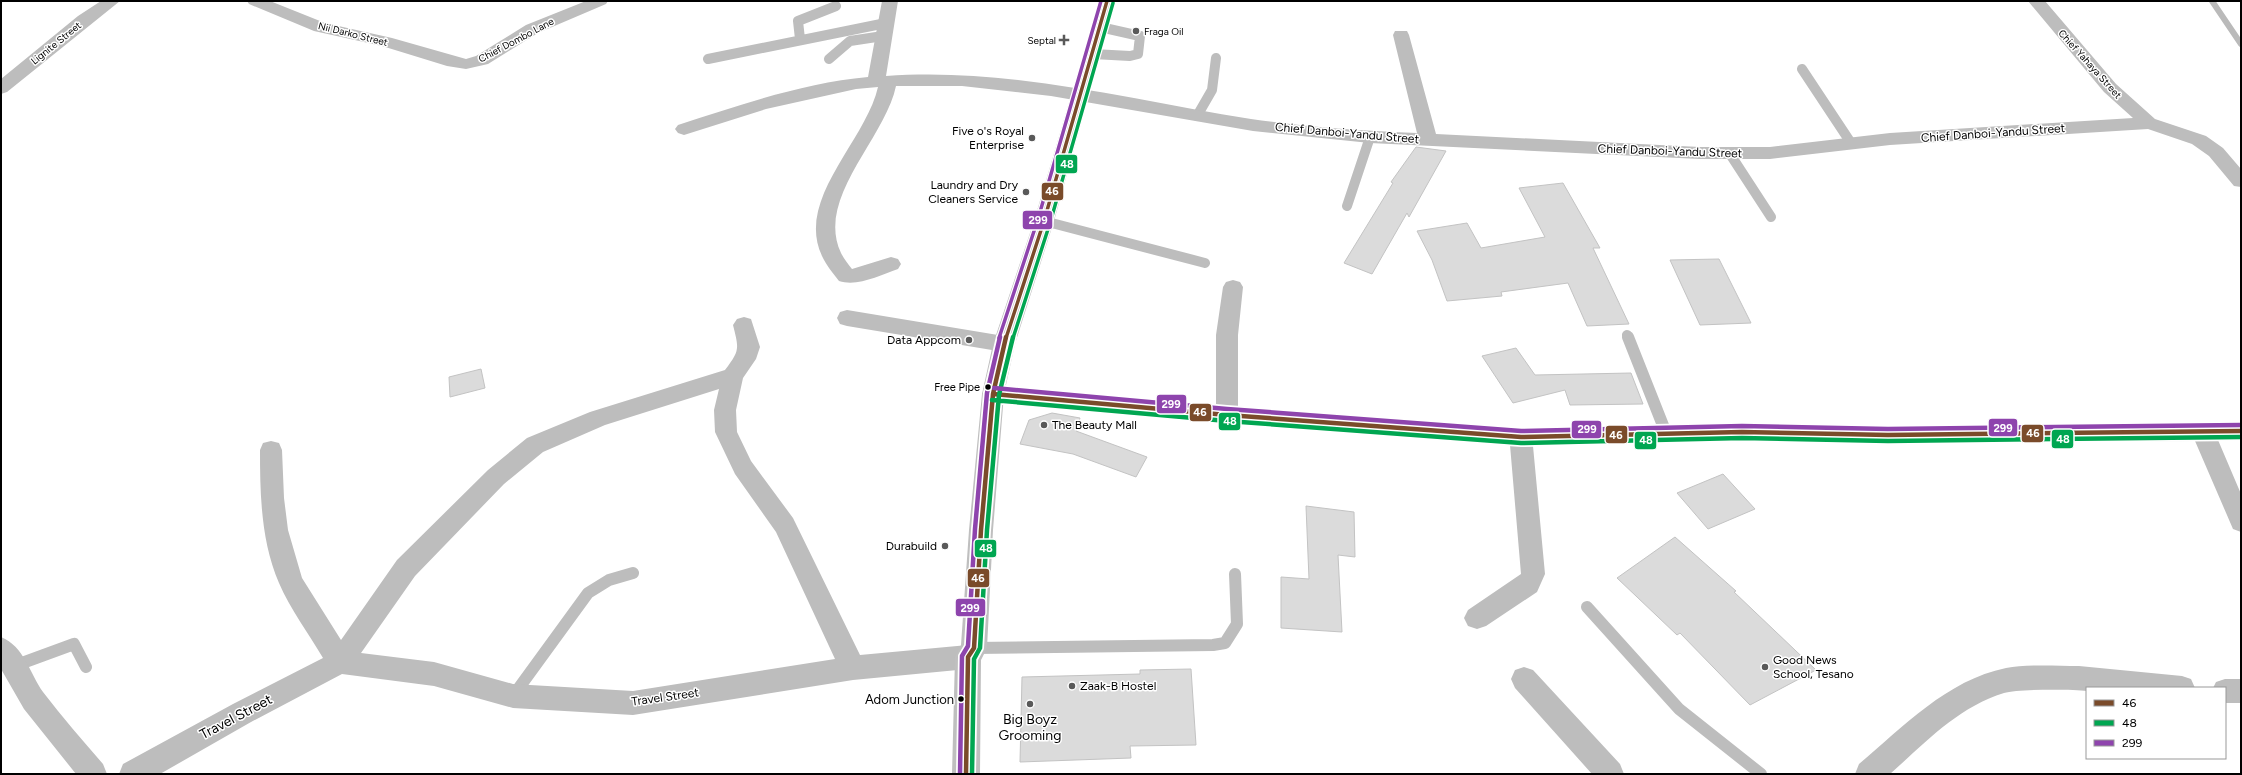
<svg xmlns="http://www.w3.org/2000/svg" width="2242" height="775" viewBox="0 0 2242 775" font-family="Figtree,sans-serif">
	<rect width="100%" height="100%" fill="#fff"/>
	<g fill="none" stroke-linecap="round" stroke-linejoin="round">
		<path stroke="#bababa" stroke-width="6" d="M 2212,1 L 2241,44"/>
	</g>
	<path fill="#dbdbdb" stroke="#c3c3c3" d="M 1416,147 L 1446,151 L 1409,217 L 1407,213 L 1372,274 L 1344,263 L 1393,183 L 1391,182 Z
		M 1563,183 L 1600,248 L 1593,248 L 1629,324 L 1587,326 L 1568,283 L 1501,292 L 1502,296 L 1447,301 L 1432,260 L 1417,231 L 1467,223 L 1481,248 L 1545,237 L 1519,188 Z
		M 1719,259 L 1751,323 L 1700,325 L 1670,260 Z
		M 1516,348 L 1535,375 L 1631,373 L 1643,404 L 1570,405 L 1565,390 L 1513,403 L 1482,356 Z
		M 481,369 L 485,388 L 450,397 L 449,377 Z
		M 1052,413 L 1080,418 L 1076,431 L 1147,457 L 1136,477 L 1073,454 L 1020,444 L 1029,420 Z
		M 1723,474 L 1755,509 L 1708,529 L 1677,493 Z
		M 1306,506 L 1354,512 L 1355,557 L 1338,555 L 1342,632 L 1281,628 L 1281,577 L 1309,579 Z
		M 1675,537 L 1736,591 L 1734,592 L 1816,670 L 1750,705 L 1680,633 L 1677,635 L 1617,578 Z
		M 1191,669 L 1196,745 L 1130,746 L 1131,758 L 1020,762 L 1022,677 L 1140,674 L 1140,670 Z"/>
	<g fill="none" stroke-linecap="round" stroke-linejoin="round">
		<path stroke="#bdbdbd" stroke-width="10" d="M 800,39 L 798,21 L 836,6
			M 1093,54 L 1130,56 L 1138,54 L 1140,36 L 1100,27
			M 708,59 L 886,23
			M 829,59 L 850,41 L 883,36
			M 1802,69 L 1851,143
			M 1197,116 L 1212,90 L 1216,58
			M 1730,154 L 1771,217
			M 1347,206 L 1370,137
			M 1044,221 L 1205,263
			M 1627,335 L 1628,338"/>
		<path stroke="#bdbdbd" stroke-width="12" d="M 1628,337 L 1666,433
			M 1587,607 L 1679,709 L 1761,774
			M 974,648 L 1213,645 L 1225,643 L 1237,624 L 1235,574
			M 14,666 L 74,644 L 86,667
			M 513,696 L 588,593 L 609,580 L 633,573"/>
		<path fill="#bdbdbd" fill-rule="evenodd" d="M 101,1 L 120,1 L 7,92 L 1,94 L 1,79 L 78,16 Z
			M 247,1 L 270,1 L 325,23 L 392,38 L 466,59 L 476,56 L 526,25 L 586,1 L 608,1 L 606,4 L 538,33 L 488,64 L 466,69 L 447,66 L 382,46 L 314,31 L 249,4 Z
			M 882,1 L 898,1 L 886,76 C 1009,67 1131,100 1251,119 C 1306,127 1362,131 1417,133 L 1393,35 L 1395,31 L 1407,31 L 1409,35 L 1436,134 L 1700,147 L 1770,147 L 1890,133 L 2133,118 L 2104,92 L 2028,1 L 2045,1 L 2116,84 L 2155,119 L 2206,136 L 2223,148 L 2241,169 L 2241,187 L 2234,186 L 2209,156 L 2192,144 L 2148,129 L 1890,145 L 1770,159 L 1700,159 L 1370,143 L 1253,131 L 1051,96 L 962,86 L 896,86 C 885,139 815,198 841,253 C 844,259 848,264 852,269 L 891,257 L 898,259 L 901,264 L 898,269 C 880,275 858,287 839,281 C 833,273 826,265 822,256 C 795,199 866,141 878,87 L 856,89 L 766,109 L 684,135 L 678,133 L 675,129 L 678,125 C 740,105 803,83 868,77 Z
			M 1233,280 L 1240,282 L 1243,287 L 1238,335 L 1238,407 L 1521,428 L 1742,423 L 1888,426 L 2241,422 L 2241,440 L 2218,440 L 2241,494 L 2241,532 L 2233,529 L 2195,441 L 1888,444 L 1742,441 L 1533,446 L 1545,574 L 1537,592 L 1486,626 L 1477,629 L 1468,626 L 1464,618 L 1468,610 L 1521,574 L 1510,445 L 1227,424 L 993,403 L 985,400 L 982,394 L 985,388 L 993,385 L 1216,405 L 1216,335 L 1223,287 L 1226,282 Z
			M 847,310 L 1004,336 L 1012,338 L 1015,344 L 1012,350 L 1004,352 L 847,326 L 840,324 L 837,318 L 840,312 Z
			M 744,317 L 751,319 L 760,347 L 756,359 L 743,378 L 736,410 L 737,432 L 751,461 L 793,518 L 860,655 L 968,645 L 977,649 L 981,657 L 977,665 L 968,669 L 853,680 L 633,715 L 513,708 L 434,686 L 342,674 L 251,722 L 160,774 L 119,774 L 123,764 L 233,704 L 323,658 C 309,634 290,609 279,583 C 261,541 260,495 260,450 L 263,443 L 271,441 L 279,443 L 282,450 L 284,498 L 288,530 L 302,578 L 341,640 L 397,560 L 488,470 L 527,438 L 590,412 L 725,370 C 740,350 739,349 733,325 L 737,319 ZM 719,389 L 714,410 L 715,432 L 735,474 L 776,532 L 835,659 L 633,691 L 513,684 L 434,662 L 361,653 L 415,576 L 504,484 L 543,452 L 605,425 Z
			M 1,637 C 24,646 30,674 43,692 C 62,717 83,741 103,764 L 107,774 L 76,774 L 24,709 L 1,669 Z
			M 2079,666 L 2182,676 L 2191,679 L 2195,688 L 2087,688 L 2087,691 C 2071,689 2018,689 2004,693 C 1958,707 1925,743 1890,774 L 1855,774 L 1859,764 C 1903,727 1947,680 2006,668 C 2026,664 2057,666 2079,666 Z
			M 1524,667 L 1533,670 L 1620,764 L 1624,774 L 1592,774 L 1515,688 L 1511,679 L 1515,670 Z
			M 2225,679 L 2241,679 L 2241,703 L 2225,703 L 2225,688 L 2213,688 L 2216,682 Z"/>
		<path fill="#bfbfbf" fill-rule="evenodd" d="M 1099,1 L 1115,1 L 1054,221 L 1015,344 L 1004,394 L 993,530 L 987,648 L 981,660 L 980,774 L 952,774 L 955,657 L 961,645 L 969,530 L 982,394 L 993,344 L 1034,221 Z"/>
		<g stroke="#fff" stroke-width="6">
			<path id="bus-1-far1" d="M 1006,338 L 1044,221 L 1107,1"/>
		</g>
		<g stroke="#fff" stroke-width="8">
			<path id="bus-1" d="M 993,394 L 1227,415 L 1521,437 L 1742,432 L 1888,435 L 2241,431
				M 966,774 L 968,657 L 974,648 L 981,530 L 993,394 L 1006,337"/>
		</g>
		<g stroke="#fff" stroke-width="6">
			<path id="bus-2-far1" d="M 1013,338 L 1050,223 L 1113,3"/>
		</g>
		<g stroke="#fff" stroke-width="8">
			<path id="bus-2" d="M 992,400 L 1227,421 L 1521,443 L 1742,438 L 1888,441 L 2241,437
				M 972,774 L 974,659 L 980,648 L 987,530 L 999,395 L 1013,337"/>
		</g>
		<g stroke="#fff" stroke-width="6">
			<path id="bus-3-far1" d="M 999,338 L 1038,219 L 1101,1"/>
		</g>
		<g stroke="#fff" stroke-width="8">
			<path id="bus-3" d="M 994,388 L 1227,409 L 1521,431 L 1742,426 L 1888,429 L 2241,425
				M 960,774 L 962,656 L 968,646 L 975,529 L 987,393 L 1000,337"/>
		</g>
		<use href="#bus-1-far1" stroke="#7a4b2a" stroke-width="3.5"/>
		<use href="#bus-1" stroke="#7a4b2a" stroke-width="4.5"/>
		<use href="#bus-2-far1" stroke="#00a651" stroke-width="3.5"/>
		<use href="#bus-2" stroke="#00a651" stroke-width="4.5"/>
		<use href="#bus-3-far1" stroke="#8e44ad" stroke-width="3.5"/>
		<use href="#bus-3" stroke="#8e44ad" stroke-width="4.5"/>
	</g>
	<g fill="#595959" stroke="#fff" stroke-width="1.5">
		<circle cx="1136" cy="31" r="4"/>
		<path d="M1062 34h4v4h4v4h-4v4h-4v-4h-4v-4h4z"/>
		<circle cx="1032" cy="138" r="4"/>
		<circle cx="1026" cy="192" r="4"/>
		<circle cx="969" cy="340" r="4"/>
		<circle cx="1044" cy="425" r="4"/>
		<circle cx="945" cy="546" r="4"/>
		<circle cx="1765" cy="667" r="4"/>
		<circle cx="1072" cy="686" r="4"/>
		<circle cx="1030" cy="704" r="4"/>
	</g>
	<g fill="#000" stroke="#fff" stroke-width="1.5">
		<circle cx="988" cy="387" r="3.5"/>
		<circle cx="961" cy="699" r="3.5"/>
	</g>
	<g text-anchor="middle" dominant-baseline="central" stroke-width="3" stroke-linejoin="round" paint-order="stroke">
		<g font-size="10" fill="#000" stroke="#fff" text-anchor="start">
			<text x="1144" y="31">Fraga Oil</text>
			<text x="1056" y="40" text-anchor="end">Septal</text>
		</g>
		<g font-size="10" fill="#000" stroke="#fff">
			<text transform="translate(353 34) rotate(14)">Nii Darko Street</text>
			<text transform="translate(516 40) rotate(-28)">Chief Dombo Lane</text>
			<text transform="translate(56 43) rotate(-39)">Lignite Street</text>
			<text transform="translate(2090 64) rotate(48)">Chief Yahaya Street</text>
		</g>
		<g font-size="11" fill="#000" stroke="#fff" text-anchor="end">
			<text x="980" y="387">Free Pipe</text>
		</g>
		<g font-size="12" fill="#000" stroke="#fff" text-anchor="end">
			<text x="1024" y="131">Five o's Royal<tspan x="1024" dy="14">Enterprise</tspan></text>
			<text x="1018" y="185">Laundry and Dry<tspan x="1018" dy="14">Cleaners Service</tspan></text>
			<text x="961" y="340">Data Appcom</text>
			<text x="1052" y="425" text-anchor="start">The Beauty Mall</text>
			<text x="937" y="546">Durabuild</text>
			<text x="1773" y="660" text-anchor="start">Good News<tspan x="1773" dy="14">School, Tesano</tspan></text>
			<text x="1080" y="686" text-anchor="start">Zaak-B Hostel</text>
		</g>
		<g font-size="12" fill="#000" stroke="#fff">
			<text transform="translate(1347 133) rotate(5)">Chief Danboi-Yandu Street</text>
			<text transform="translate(1993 133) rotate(-4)">Chief Danboi-Yandu Street</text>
			<text transform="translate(1670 151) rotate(2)">Chief Danboi-Yandu Street</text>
			<text transform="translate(665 697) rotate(-8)">Travel Street</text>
		</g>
		<g font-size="13" fill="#000" stroke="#fff" text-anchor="end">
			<text x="954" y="699">Adom Junction</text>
		</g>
		<g font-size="14" fill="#000" stroke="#fff">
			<text transform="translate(236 717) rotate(-28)">Travel Street</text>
		</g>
		<g font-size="14" fill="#000" stroke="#fff">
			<text x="1030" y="719">Big Boyz<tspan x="1030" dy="16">Grooming</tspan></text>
		</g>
	</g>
	<g stroke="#fff" stroke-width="1.5">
		<rect x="1055" y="154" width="23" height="20" rx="4" fill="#00a651"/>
		<rect x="1041" y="182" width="23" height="19" rx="4" fill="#7a4b2a"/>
		<rect x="1022" y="210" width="31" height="20" rx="4" fill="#8e44ad"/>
		<rect x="1156" y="394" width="31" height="20" rx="4" fill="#8e44ad"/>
		<rect x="1189" y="403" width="23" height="19" rx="4" fill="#7a4b2a"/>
		<rect x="1218" y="412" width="23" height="19" rx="4" fill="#00a651"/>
		<rect x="1988" y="418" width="30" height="19" rx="4" fill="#8e44ad"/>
		<rect x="1571" y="420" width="31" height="19" rx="4" fill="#8e44ad"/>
		<rect x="2021" y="424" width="23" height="19" rx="4" fill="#7a4b2a"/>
		<rect x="1605" y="425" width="23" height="19" rx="4" fill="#7a4b2a"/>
		<rect x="2051" y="429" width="23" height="20" rx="4" fill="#00a651"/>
		<rect x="1634" y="431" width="23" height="19" rx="4" fill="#00a651"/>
		<rect x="974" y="539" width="23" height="19" rx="4" fill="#00a651"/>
		<rect x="967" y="568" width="23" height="20" rx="4" fill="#7a4b2a"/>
		<rect x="955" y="598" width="31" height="19" rx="4" fill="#8e44ad"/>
	</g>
	<g font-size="11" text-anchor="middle" font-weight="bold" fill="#fff">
		<text x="1067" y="168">48</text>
		<text x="1052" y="195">46</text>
		<text x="1038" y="224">299</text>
		<text x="1171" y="408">299</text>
		<text x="1200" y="416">46</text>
		<text x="1230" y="425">48</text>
		<text x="2003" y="432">299</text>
		<text x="1587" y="433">299</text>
		<text x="2033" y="437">46</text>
		<text x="1616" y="439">46</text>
		<text x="2063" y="443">48</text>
		<text x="1646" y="444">48</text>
		<text x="986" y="552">48</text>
		<text x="978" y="582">46</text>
		<text x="970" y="612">299</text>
	</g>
	<rect width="2242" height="775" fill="none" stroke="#000000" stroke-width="4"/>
	<rect x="2086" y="687" width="140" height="72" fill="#ffffff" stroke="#999999"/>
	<rect x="2094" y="700" width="20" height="6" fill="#7a4b2a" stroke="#999999"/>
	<text x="2122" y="707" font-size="12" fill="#000000">46</text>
	<rect x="2094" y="720" width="20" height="6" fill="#00a651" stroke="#999999"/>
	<text x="2122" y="727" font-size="12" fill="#000000">48</text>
	<rect x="2094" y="740" width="20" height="6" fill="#8e44ad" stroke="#999999"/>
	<text x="2122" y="747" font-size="12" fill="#000000">299</text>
</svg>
